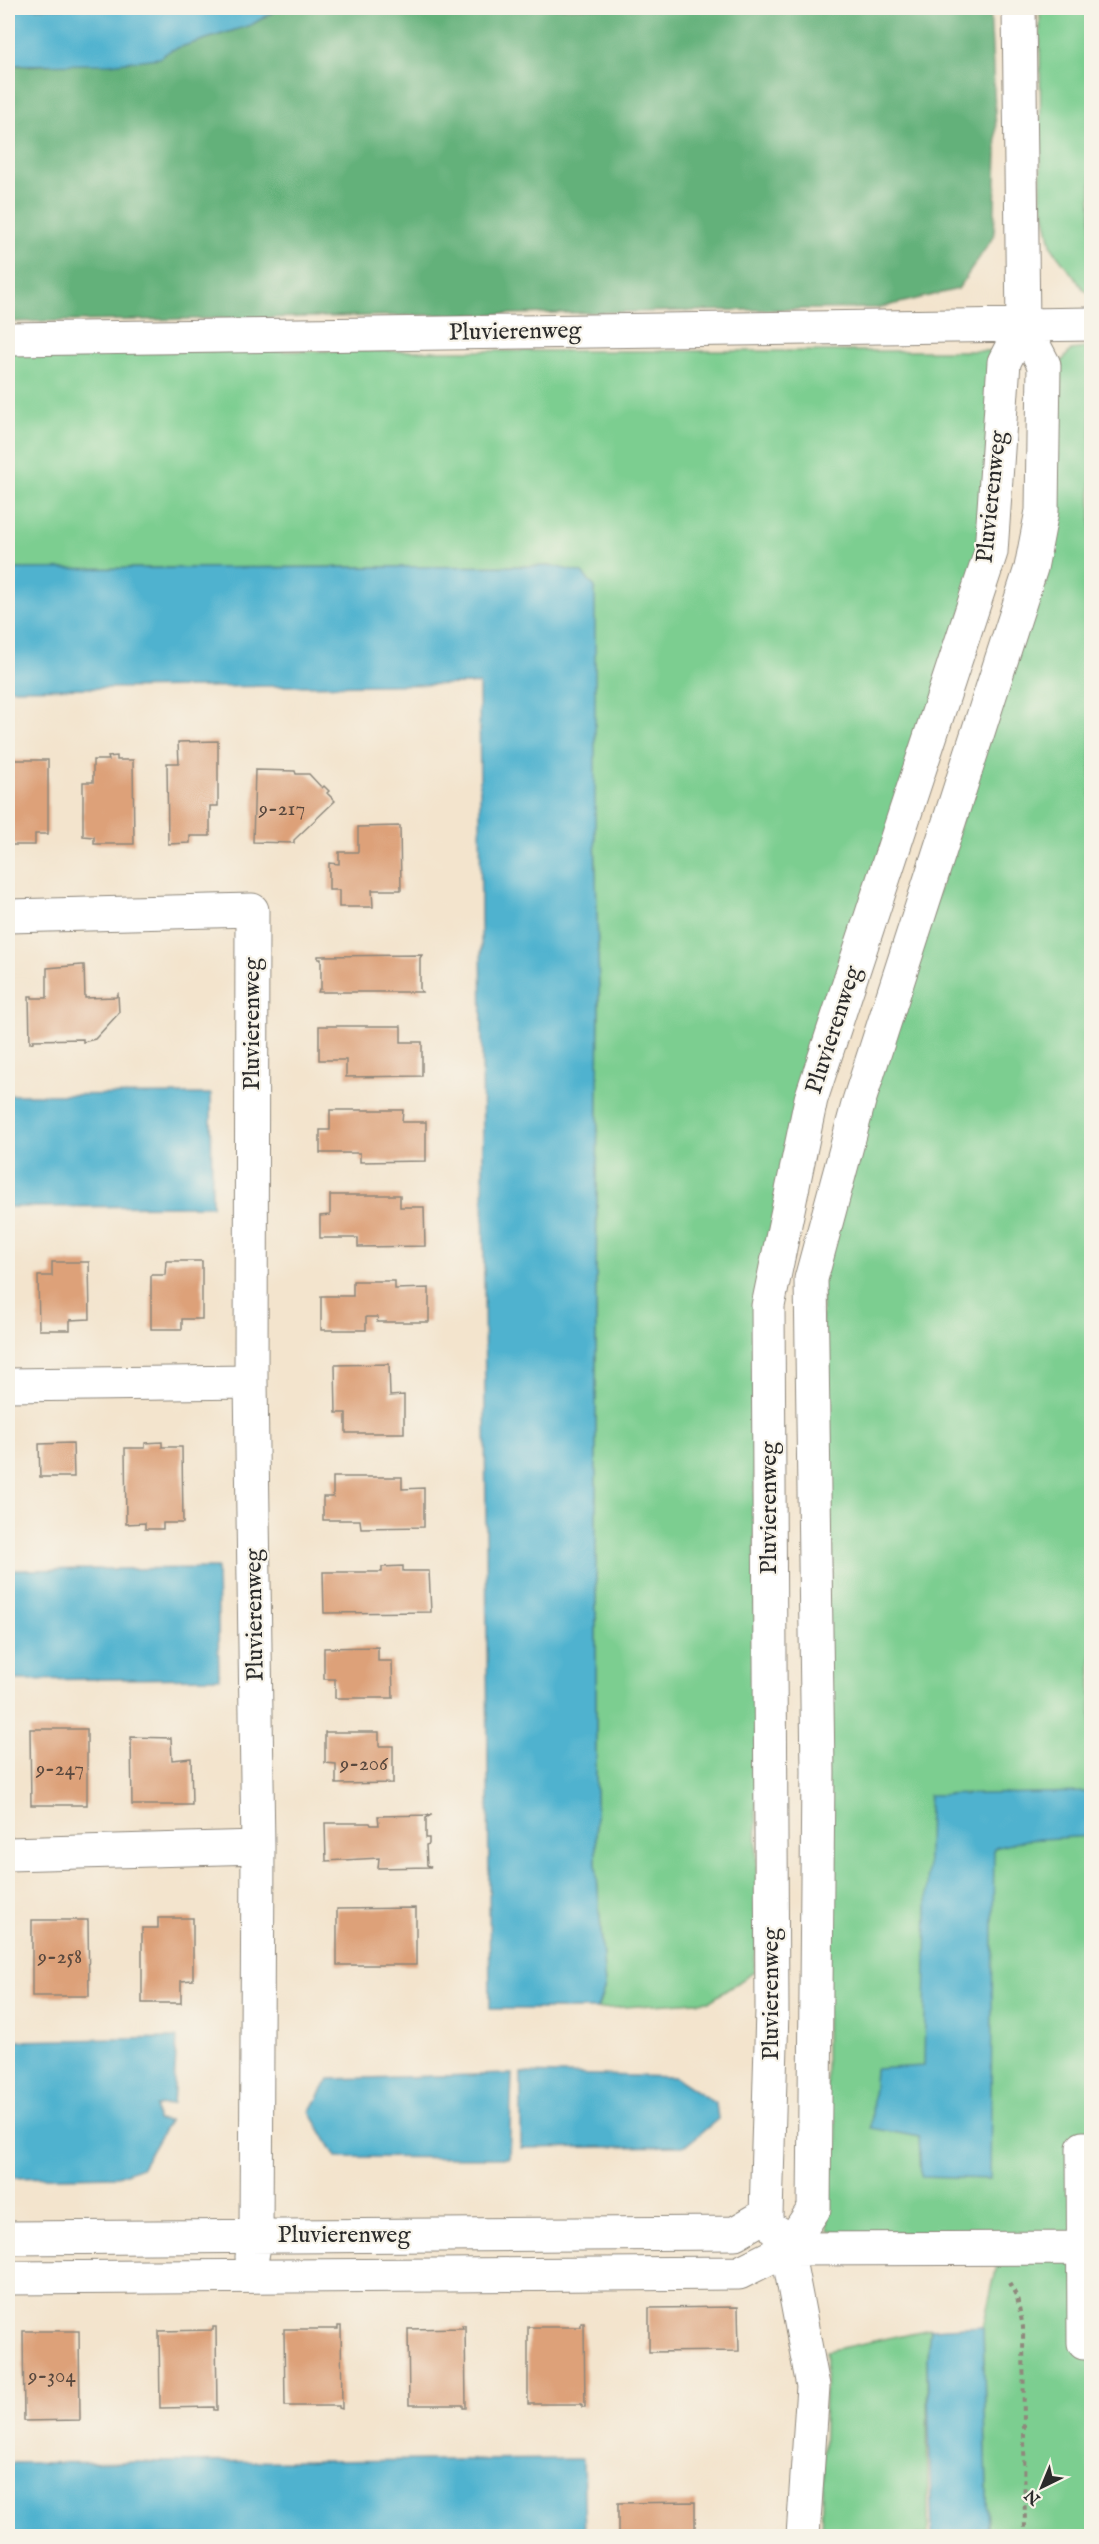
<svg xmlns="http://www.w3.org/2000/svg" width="1099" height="2544" viewBox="0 0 1099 2544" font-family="'IM FELL English',serif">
	<rect width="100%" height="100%" fill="#f7f3e8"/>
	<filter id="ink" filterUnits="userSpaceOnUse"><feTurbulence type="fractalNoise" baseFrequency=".0167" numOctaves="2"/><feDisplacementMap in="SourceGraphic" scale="12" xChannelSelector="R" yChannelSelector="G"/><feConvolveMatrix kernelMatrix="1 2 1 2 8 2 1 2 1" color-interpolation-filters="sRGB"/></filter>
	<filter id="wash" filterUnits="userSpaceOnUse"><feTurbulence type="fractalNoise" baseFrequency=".008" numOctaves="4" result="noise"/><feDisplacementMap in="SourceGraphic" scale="24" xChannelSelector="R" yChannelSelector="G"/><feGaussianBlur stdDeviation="1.35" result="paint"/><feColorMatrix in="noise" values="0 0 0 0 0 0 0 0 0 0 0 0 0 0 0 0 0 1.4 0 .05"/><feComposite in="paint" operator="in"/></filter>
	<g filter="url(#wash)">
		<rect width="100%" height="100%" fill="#f3e4cd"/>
		<path fill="#7bce90" stroke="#537c5e" stroke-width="1.5" d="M 1040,8 L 1091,8 L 1091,294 L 1084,290 L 1052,248 L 1041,198 Z
			M 1091,347 L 1091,2536 L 988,2536 L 983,2326 L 996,2270 L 1001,2233 L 846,2233 L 829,2231 L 827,2218 L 822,1281 L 854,1152 L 1028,614 L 1053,372 L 1071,350 Z
			M 8,351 L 995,351 L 979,554 L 754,1322 L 757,1931 L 754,1972 L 710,2001 L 597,2009 L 605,1987 L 596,1862 L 596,1287 L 599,995 L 595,834 L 553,566 L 8,569 Z
			M 930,2329 L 927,2358 L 928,2536 L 821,2536 L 826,2351 Z"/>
		<path fill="#64b17a" stroke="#486e52" stroke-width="1.5" d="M 280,8 L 990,8 L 997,152 L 994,236 L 958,289 L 879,308 L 8,322 L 8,65 L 26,66 L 159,58 L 171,50 L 251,25 Z"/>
		<path fill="#50b2cf" stroke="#3e6e7d" stroke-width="1.5" d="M 8,8 L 280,8 L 251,25 L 171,50 L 159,58 L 110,64 L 8,65 Z
			M 553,566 L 582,573 L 595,587 L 595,834 L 599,995 L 596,1287 L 596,1862 L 605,1987 L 597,2009 L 490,2009 L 479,684 L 8,689 L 8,569 Z
			M 211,1094 L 212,1206 L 8,1207 L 8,1095 Z
			M 217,1568 L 219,1678 L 8,1680 L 8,1570 Z
			M 1091,1792 L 1091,1836 L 1026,1840 L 994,1848 L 990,2179 L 921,2177 L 919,2137 L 871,2128 L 875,2069 L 924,2066 L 929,1795 Z
			M 177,2038 L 173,2104 L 156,2106 L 157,2120 L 169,2121 L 142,2167 L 118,2176 L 8,2178 L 8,2041 Z
			M 521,2073 L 675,2077 L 716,2104 L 718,2119 L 685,2146 L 521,2148 Z
			M 512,2074 L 509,2158 L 336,2157 L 310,2112 L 329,2079 Z
			M 983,2326 L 988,2536 L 932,2536 L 927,2358 L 930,2329 Z
			M 583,2459 L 585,2536 L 8,2536 L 8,2463 Z"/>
		<g id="blocks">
			<path fill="#dda179" d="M 218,741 L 218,806 L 210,806 L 210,836 L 190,836 L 190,843 L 168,844 L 167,763 L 179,763 L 178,742 Z
				M 117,756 L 117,760 L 133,760 L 134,844 L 94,844 L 94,837 L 83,836 L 83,782 L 93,782 L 93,760 L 109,760 L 108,757 Z
				M 10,760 L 48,760 L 48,834 L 35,834 L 35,845 L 8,845 Z
				M 255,770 L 295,771 L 296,774 L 309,774 L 322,788 L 324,786 L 329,791 L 327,793 L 335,801 L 294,840 L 294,843 L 253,842 Z
				M 400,826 L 401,890 L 372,890 L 373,907 L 339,907 L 339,890 L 329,890 L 329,863 L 339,864 L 339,852 L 358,852 L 358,827 Z
				M 422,955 L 420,958 L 420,989 L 422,992 L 318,992 L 319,989 L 321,989 L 321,959 L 318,959 L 318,956 Z
				M 82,965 L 84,965 L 85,998 L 116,997 L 118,994 L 119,1013 L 95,1039 L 83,1042 L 83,1039 L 33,1040 L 33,1042 L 30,1043 L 29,996 L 32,996 L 32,998 L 47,998 L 47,968 Z
				M 319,1026 L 401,1026 L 401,1042 L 422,1042 L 422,1076 L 346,1077 L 346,1060 L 319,1060 Z
				M 330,1110 L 403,1110 L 402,1122 L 426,1122 L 426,1161 L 360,1162 L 360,1153 L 320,1153 L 320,1130 L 330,1130 Z
				M 330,1195 L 400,1195 L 400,1207 L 424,1207 L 425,1246 L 358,1247 L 358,1238 L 320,1238 L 320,1216 L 330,1215 Z
				M 166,1261 L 202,1261 L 202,1319 L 182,1319 L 182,1329 L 151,1329 L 151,1275 L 165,1275 Z
				M 52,1262 L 89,1262 L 90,1319 L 70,1320 L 70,1330 L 39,1330 L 38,1276 L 52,1276 Z
				M 353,1281 L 395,1281 L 395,1289 L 429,1288 L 429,1322 L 377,1322 L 378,1317 L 366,1317 L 366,1330 L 321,1330 L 321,1296 L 353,1296 Z
				M 389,1364 L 390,1396 L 404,1395 L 404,1433 L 346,1433 L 346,1413 L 336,1413 L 335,1365 Z
				M 162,1442 L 162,1447 L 182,1447 L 183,1523 L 163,1523 L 163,1529 L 145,1529 L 145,1523 L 126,1524 L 125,1448 L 145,1448 L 145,1443 Z
				M 73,1443 L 74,1477 L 40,1477 L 39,1444 Z
				M 333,1477 L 402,1477 L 402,1489 L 424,1488 L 424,1527 L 361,1528 L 360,1520 L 323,1520 L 323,1497 L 333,1497 Z
				M 403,1566 L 403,1571 L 429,1571 L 431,1612 L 324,1613 L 323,1572 L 382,1572 L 382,1567 Z
				M 378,1647 L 378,1661 L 392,1661 L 393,1698 L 335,1698 L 335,1679 L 324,1679 L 324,1648 Z
				M 30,1729 L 87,1729 L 87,1805 L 31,1805 Z
				M 325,1732 L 379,1732 L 379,1746 L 393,1746 L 393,1783 L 336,1784 L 336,1764 L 325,1763 Z
				M 131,1737 L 171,1738 L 172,1760 L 191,1758 L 192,1805 L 132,1805 Z
				M 431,1815 L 426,1818 L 426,1838 L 429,1838 L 429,1844 L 426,1845 L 427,1865 L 431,1867 L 378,1868 L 379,1858 L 326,1861 L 325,1823 L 370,1823 L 371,1825 L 379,1825 L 378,1816 Z
				M 416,1908 L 416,1965 L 337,1965 L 337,1909 Z
				M 158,1918 L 193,1918 L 193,1980 L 181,1981 L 181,2003 L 142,2003 L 142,1928 L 158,1928 Z
				M 32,1920 L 88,1920 L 89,1996 L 32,1996 Z
				M 738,2307 L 739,2351 L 649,2352 L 649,2308 Z
				M 581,2323 L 584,2323 L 585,2407 L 582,2407 L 582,2404 L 528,2404 L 528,2327 L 581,2327 Z
				M 462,2325 L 465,2325 L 466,2408 L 463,2408 L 463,2405 L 409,2405 L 408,2329 L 463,2328 Z
				M 338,2326 L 341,2326 L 342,2409 L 339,2408 L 339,2406 L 285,2406 L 284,2329 L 338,2329 Z
				M 213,2327 L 216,2327 L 217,2410 L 214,2410 L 214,2407 L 160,2408 L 159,2331 L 213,2330 Z
				M 23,2331 L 79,2331 L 80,2420 L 24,2421 Z
				M 695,2502 L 695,2536 L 618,2536 L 618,2503 Z"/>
		</g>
	</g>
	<g filter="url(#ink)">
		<use href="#blocks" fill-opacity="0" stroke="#8f887c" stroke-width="1.5"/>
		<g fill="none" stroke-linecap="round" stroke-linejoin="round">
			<g stroke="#8f887c" stroke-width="35">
				<path id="minor" d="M 8,339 L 1092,324
					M 8,916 L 252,910 L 251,1382 L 258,1847 L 256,2235 L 252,2257
					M 8,1385 L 251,1382
					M 8,1854 L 258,1847
					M 1092,2148 L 1083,2148 L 1084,2343 L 1092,2343
					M 777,2232 L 787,2249 L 813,2386 L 803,2536
					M 8,2238 L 735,2233 L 766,2215 L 772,2010 L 768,1306 L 811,1099 L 991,552 L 1004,362 L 1023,325
					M 787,2249 L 1092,2248
					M 8,2278 L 739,2273 L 787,2249 L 814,2209 L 818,1772 L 811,1279 L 859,1101 L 1031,568 L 1042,511 L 1044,365 L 1023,325 L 1019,8"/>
			</g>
			<path stroke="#8f887c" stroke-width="4" stroke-dasharray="4.5 4.5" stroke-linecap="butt" d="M 1009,2283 L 1017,2297 L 1023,2327 L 1025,2536"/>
			<use href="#minor" stroke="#fff" stroke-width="33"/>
		</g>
	</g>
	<g text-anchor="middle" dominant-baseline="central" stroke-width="4.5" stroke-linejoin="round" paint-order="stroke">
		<g font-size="21" fill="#58483e">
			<text x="282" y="809">9-217</text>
			<text x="364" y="1764">9-206</text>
			<text x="60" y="1769">9-247</text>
			<text x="60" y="1957">9-258</text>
			<text x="52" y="2376">9-304</text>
		</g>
		<g font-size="24" fill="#2b2b2b" stroke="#f7f3e8">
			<text transform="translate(515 332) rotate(-1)">Pluvierenweg</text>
			<text transform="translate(992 497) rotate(-84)">Pluvierenweg</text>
			<text transform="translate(252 1024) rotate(-90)">Pluvierenweg</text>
			<text transform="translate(834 1030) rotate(-72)">Pluvierenweg</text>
			<text transform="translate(769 1508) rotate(-90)">Pluvierenweg</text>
			<text transform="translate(255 1615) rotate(-91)">Pluvierenweg</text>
			<text transform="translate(771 1994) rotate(-90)">Pluvierenweg</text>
			<text x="344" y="2235">Pluvierenweg</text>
		</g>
	</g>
	<rect width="1099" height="2544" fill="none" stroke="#f7f3e8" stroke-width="30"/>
	<g transform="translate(1042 2487) rotate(223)" stroke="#f7f3e8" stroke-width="4.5" paint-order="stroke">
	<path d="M0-4.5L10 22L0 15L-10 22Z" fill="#2b2b2b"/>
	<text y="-9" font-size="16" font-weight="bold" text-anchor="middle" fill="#2b2b2b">N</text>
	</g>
</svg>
